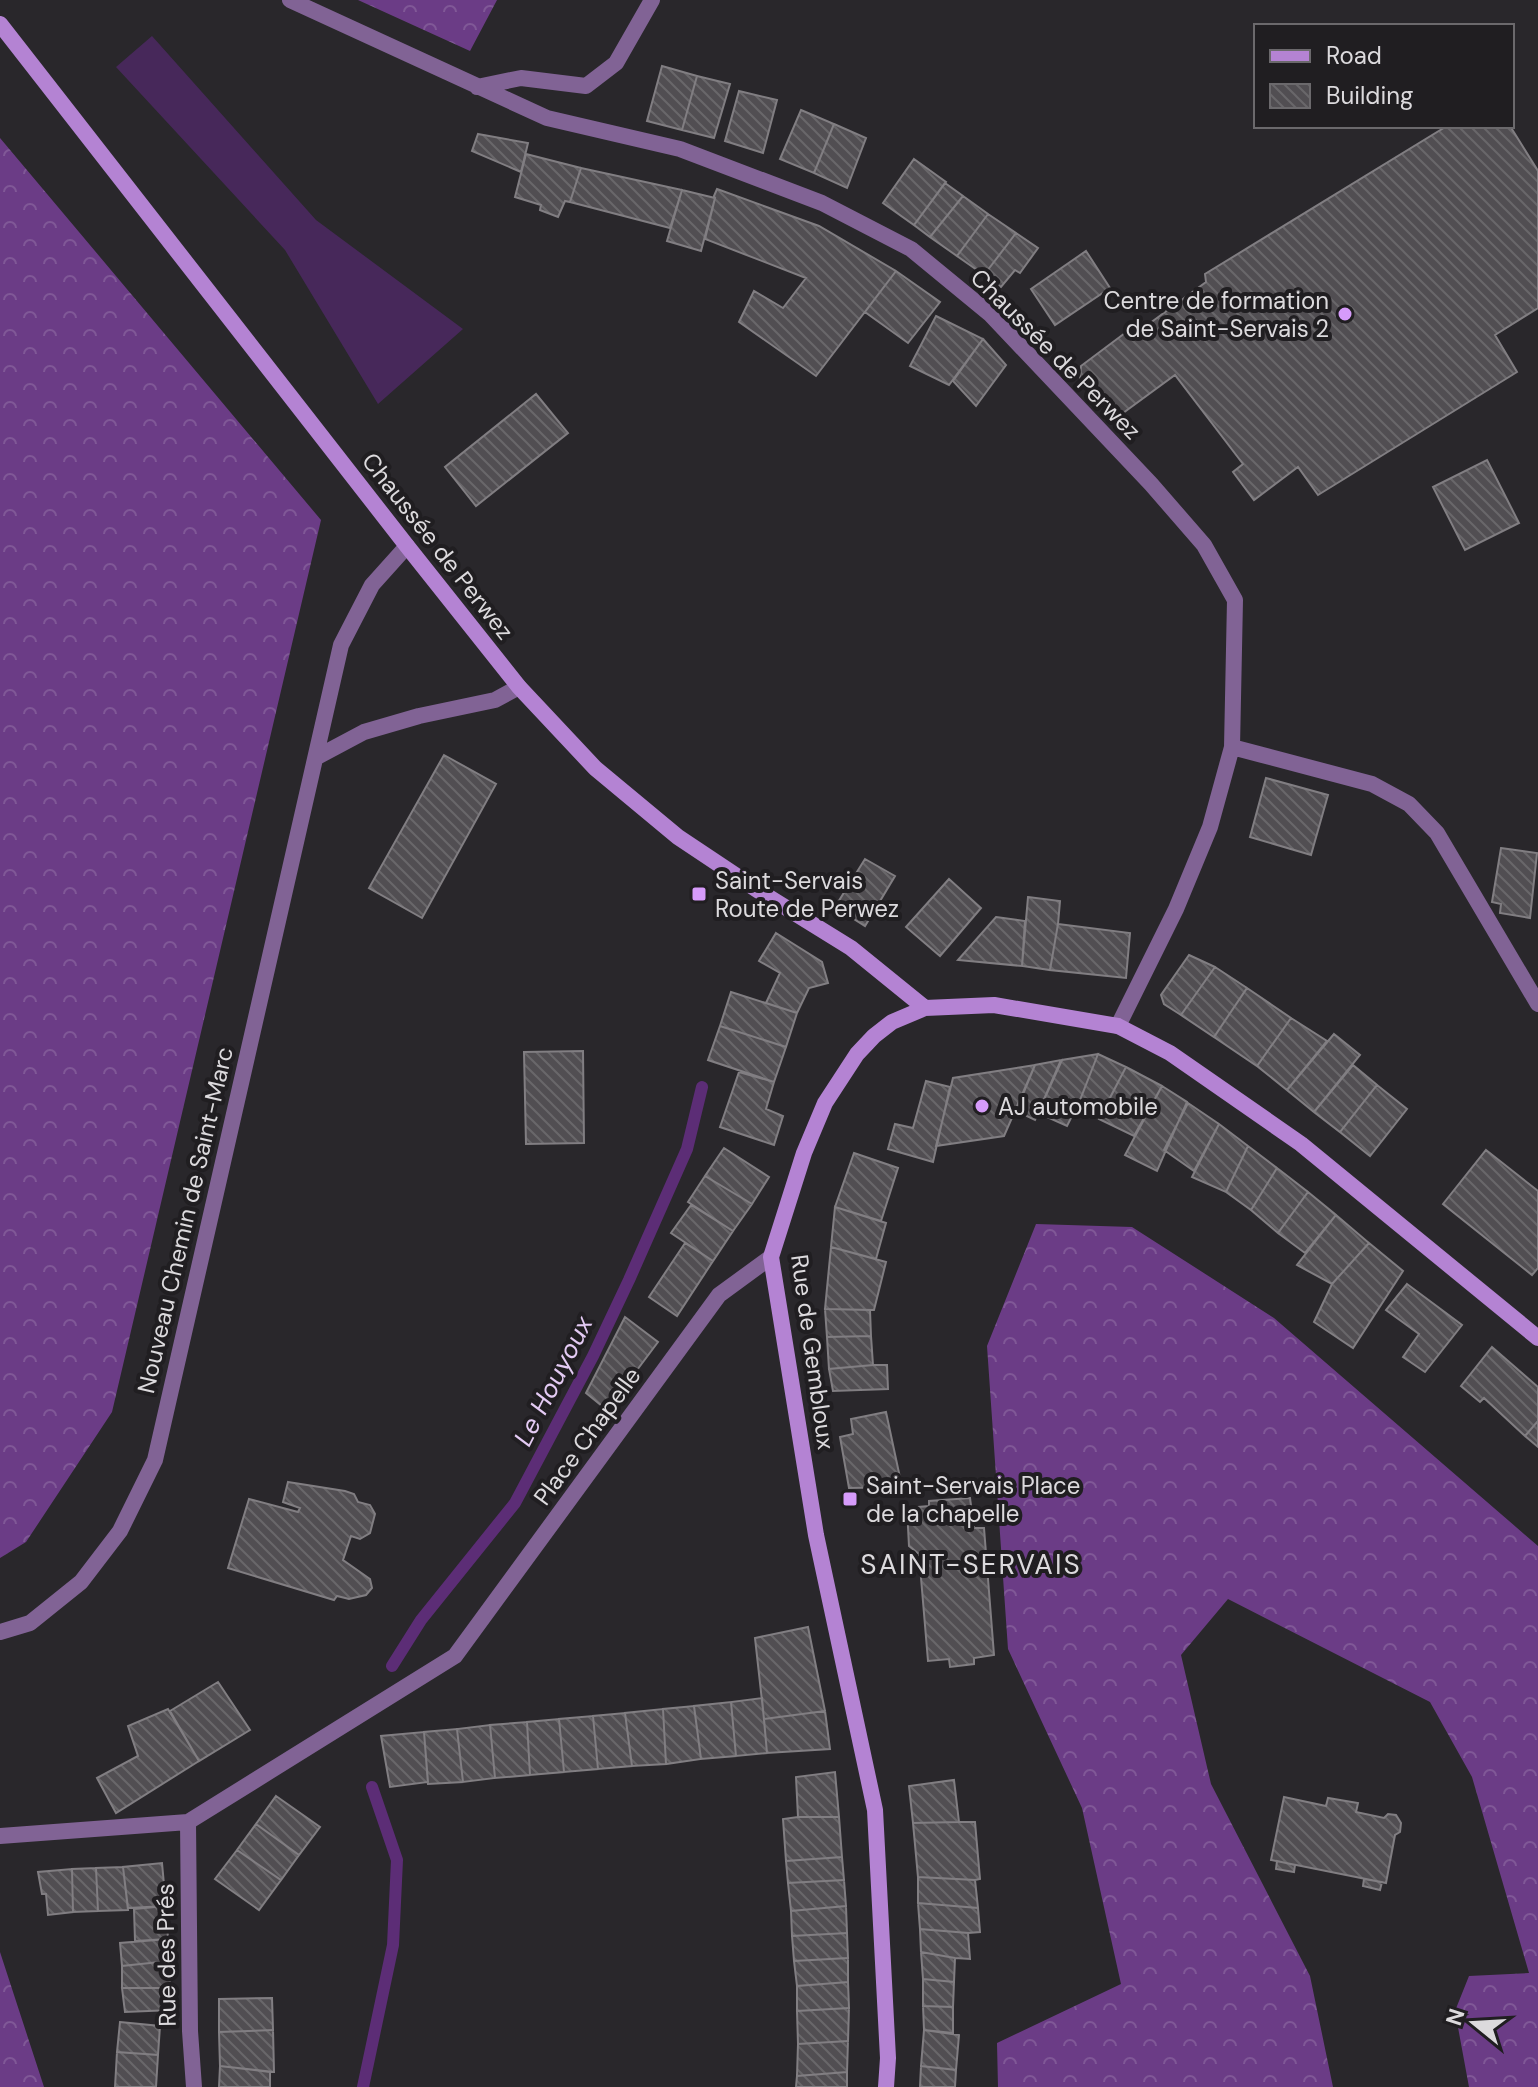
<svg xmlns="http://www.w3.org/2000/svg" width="1538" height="2087" viewBox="0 0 1538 2087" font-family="'DM Sans',sans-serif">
	<defs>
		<pattern id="forest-crowns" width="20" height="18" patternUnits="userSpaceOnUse" patternTransform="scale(2)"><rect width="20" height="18" fill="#6b3c86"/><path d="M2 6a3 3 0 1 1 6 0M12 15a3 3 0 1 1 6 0" fill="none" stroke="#805897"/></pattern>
		<pattern id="building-back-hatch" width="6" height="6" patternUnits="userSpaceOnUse" patternTransform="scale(2)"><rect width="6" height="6" fill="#514e52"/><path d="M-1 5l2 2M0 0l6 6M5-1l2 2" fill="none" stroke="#69676a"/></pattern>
	</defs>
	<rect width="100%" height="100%" fill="#29272b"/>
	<path fill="url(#forest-crowns)" d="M 358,0 L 497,0 L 470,51 Z
		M 0,138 L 321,520 L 112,1412 L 26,1542 L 0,1558 Z
		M 1036,1224 L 1132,1227 L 1274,1318 L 1538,1546 L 1538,2087 L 1469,2087 L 1455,2011 L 1469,1976 L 1529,1973 L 1472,1777 L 1430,1702 L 1228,1599 L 1181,1655 L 1211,1784 L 1310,1976 L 1333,2087 L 998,2087 L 997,2043 L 1121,1984 L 1082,1808 L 1008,1649 L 987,1346 Z
		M 0,1952 L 44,2087 L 0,2087 Z"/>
	<path fill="#47285a" d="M 152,36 L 316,220 L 463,329 L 378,404 L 285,250 L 116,67 Z"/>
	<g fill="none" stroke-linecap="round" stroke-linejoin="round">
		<path stroke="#5c2d76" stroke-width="12" d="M 392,1666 L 421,1620 L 515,1503 L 593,1356 L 629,1280 L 687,1149 L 702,1087
			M 363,2087 L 393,1945 L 397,1860 L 372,1787"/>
	</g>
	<path fill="url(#building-back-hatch)" stroke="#817e82" stroke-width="2" d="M 662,66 L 697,76 L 682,130 L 647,121 Z
		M 697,76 L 730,84 L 714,138 L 682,130 Z
		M 739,91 L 777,100 L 763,153 L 725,141 Z
		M 801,110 L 834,124 L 814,173 L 780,159 Z
		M 834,124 L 866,138 L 847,188 L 814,173 Z
		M 1447,126 L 1510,126 L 1538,171 L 1538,308 L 1495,335 L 1517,372 L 1318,495 L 1298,467 L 1254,500 L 1233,472 L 1243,464 L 1175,375 L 1119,416 L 1080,379 L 1081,366 L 1141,321 L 1146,326 L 1206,282 L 1205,274 Z
		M 478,134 L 528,143 L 521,172 L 472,151 Z
		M 526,154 L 581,168 L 570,202 L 565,201 L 558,217 L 540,210 L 541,205 L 515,197 Z
		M 914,159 L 946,182 L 914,225 L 883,203 Z
		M 581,168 L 682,190 L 670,228 L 570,202 Z
		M 945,183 L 963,196 L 930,237 L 914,225 Z
		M 717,189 L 819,226 L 896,271 L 816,376 L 739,322 L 754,291 L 783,308 L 806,278 L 705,239 L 715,198 L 714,196 Z
		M 682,190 L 715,198 L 701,251 L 667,241 Z
		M 963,196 L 988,214 L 957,256 L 930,237 Z
		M 988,214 L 1016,233 L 984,275 L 957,256 Z
		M 1016,233 L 1038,248 L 1020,273 L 1015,270 L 1001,287 L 984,275 Z
		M 1086,251 L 1110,288 L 1055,325 L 1031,289 Z
		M 896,271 L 940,302 L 908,343 L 865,312 Z
		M 936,316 L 983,339 L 949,385 L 910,366 Z
		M 983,339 L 1006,365 L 976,406 L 953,381 Z
		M 536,394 L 568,433 L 476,506 L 445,467 Z
		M 1487,460 L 1519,523 L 1465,550 L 1433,487 Z
		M 444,755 L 496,784 L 422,918 L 369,888 Z
		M 1266,778 L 1328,795 L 1311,855 L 1250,837 Z
		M 1501,848 L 1537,853 L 1530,918 L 1500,913 L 1501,904 L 1492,902 Z
		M 865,859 L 895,876 L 865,926 L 835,907 Z
		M 949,879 L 981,908 L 940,956 L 906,927 Z
		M 1028,897 L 1060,901 L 1058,924 L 1050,970 L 1022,966 Z
		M 996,917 L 1025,921 L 1022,966 L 958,960 Z
		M 1058,924 L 1130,933 L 1126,978 L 1050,970 Z
		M 776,933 L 822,962 L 828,983 L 809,988 L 797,1013 L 766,1003 L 780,973 L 759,961 Z
		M 1189,955 L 1215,967 L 1181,1015 L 1164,1004 L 1161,995 Z
		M 1215,967 L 1247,988 L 1214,1037 L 1181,1015 Z
		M 1247,988 L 1291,1018 L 1257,1066 L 1214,1037 Z
		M 731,992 L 797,1013 L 786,1047 L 720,1026 Z
		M 1291,1018 L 1327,1041 L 1287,1090 L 1257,1066 Z
		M 720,1026 L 786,1047 L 774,1082 L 708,1060 Z
		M 1334,1034 L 1360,1055 L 1314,1112 L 1287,1090 Z
		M 583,1051 L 584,1143 L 526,1144 L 524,1052 Z
		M 1098,1054 L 1080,1100 L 1067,1126 L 1038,1113 L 1062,1060 Z
		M 1098,1054 L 1126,1067 L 1103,1111 L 1080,1100 Z
		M 1061,1060 L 1035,1120 L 1016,1111 L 1035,1065 Z
		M 1035,1065 L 1004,1136 L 936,1146 L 953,1078 Z
		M 1353,1065 L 1377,1085 L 1340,1132 L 1314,1112 Z
		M 1126,1067 L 1162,1086 L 1134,1136 L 1099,1119 Z
		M 739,1072 L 774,1082 L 766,1109 L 783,1116 L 774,1145 L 720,1127 Z
		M 926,1081 L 950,1087 L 933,1162 L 888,1149 L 895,1124 L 913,1128 Z
		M 1377,1085 L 1407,1109 L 1370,1156 L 1340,1132 Z
		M 1162,1086 L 1187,1102 L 1157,1171 L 1125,1155 Z
		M 1188,1103 L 1219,1124 L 1194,1171 L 1164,1150 Z
		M 1219,1124 L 1248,1146 L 1226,1192 L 1192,1177 Z
		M 1248,1146 L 1277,1168 L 1251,1210 L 1226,1192 Z
		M 724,1148 L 769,1177 L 752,1204 L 705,1176 Z
		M 1486,1150 L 1538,1191 L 1538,1268 L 1532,1275 L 1443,1204 Z
		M 854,1153 L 898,1168 L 881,1221 L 835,1207 Z
		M 1277,1168 L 1308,1192 L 1278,1233 L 1251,1210 Z
		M 705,1176 L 752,1204 L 733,1231 L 688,1202 Z
		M 1308,1192 L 1336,1215 L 1305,1253 L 1278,1233 Z
		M 691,1205 L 733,1231 L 713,1261 L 671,1233 Z
		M 835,1207 L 886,1223 L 876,1259 L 831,1247 Z
		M 1336,1215 L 1369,1243 L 1332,1284 L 1297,1265 Z
		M 685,1243 L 713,1261 L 677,1316 L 649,1297 Z
		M 1369,1243 L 1403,1271 L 1353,1348 L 1314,1322 L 1332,1284 Z
		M 831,1247 L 886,1262 L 874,1310 L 825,1309 Z
		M 1407,1284 L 1462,1325 L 1425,1372 L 1403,1357 L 1419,1334 L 1386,1310 Z
		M 825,1309 L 870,1310 L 871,1336 L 827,1337 Z
		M 625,1317 L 658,1342 L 607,1410 L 586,1393 Z
		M 871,1336 L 873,1365 L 829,1369 L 827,1337 Z
		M 1492,1347 L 1538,1387 L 1538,1421 L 1525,1436 L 1484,1398 L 1480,1402 L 1461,1386 Z
		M 873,1365 L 887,1365 L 888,1389 L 833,1391 L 829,1369 Z
		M 886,1412 L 902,1487 L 849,1488 L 840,1437 L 853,1434 L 851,1419 Z
		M 1538,1421 L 1538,1447 L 1525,1436 Z
		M 288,1482 L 345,1491 L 354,1494 L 358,1502 L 370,1505 L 375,1514 L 370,1533 L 360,1539 L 351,1536 L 343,1560 L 370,1579 L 372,1588 L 366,1595 L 349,1599 L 337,1596 L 334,1600 L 228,1568 L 249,1499 L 298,1512 L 300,1508 L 283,1502 Z
		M 970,1498 L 974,1528 L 984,1528 L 994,1655 L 974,1658 L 974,1664 L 950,1667 L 949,1659 L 928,1661 L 919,1554 L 909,1546 L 907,1508 L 929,1506 L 929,1501 Z
		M 808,1627 L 825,1711 L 764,1719 L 755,1638 Z
		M 218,1682 L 250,1730 L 199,1761 L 170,1711 Z
		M 762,1698 L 767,1753 L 736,1756 L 731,1702 Z
		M 731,1702 L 736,1756 L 701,1759 L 694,1706 Z
		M 694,1706 L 701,1759 L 666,1764 L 663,1709 Z
		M 168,1709 L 199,1761 L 116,1813 L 97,1778 L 138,1756 L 128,1726 Z
		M 663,1709 L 666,1764 L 632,1766 L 625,1713 Z
		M 825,1711 L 830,1749 L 767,1753 L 764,1719 Z
		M 625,1713 L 632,1766 L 598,1769 L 593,1716 Z
		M 593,1716 L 598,1769 L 564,1772 L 559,1719 Z
		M 559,1719 L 564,1772 L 530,1775 L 527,1722 Z
		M 527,1722 L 530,1775 L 495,1778 L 490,1725 Z
		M 490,1725 L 495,1778 L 463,1782 L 457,1729 Z
		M 457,1729 L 463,1782 L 428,1784 L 424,1732 Z
		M 424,1732 L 428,1782 L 390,1787 L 381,1736 Z
		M 835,1772 L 839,1817 L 798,1817 L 796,1777 Z
		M 954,1780 L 959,1822 L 913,1823 L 909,1786 Z
		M 276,1796 L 320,1827 L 299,1855 L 256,1824 Z
		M 1284,1797 L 1326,1806 L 1328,1798 L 1358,1803 L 1356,1812 L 1384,1818 L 1388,1814 L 1396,1815 L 1401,1823 L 1400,1832 L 1395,1835 L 1386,1883 L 1271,1860 Z
		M 798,1817 L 839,1817 L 842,1857 L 786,1861 L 783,1819 Z
		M 959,1822 L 975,1822 L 980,1879 L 975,1880 L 918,1877 L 913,1823 Z
		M 256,1824 L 299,1855 L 281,1880 L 237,1850 Z
		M 237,1850 L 281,1880 L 259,1910 L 215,1879 Z
		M 842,1857 L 844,1880 L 788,1883 L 786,1861 Z
		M 1277,1861 L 1295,1865 L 1294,1872 L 1276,1869 Z
		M 162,1863 L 166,1906 L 128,1908 L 123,1867 Z
		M 123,1867 L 128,1910 L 98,1911 L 96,1868 Z
		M 96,1868 L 98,1911 L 73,1912 L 72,1869 Z
		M 72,1869 L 73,1912 L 48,1915 L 46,1894 L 42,1894 L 38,1872 Z
		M 918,1877 L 975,1880 L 978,1908 L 918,1903 Z
		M 1364,1879 L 1382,1882 L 1380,1890 L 1363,1886 Z
		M 844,1880 L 846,1906 L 791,1911 L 788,1883 Z
		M 918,1903 L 978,1908 L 980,1932 L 968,1933 L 920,1929 Z
		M 166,1906 L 168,1939 L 135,1941 L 134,1909 Z
		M 846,1906 L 847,1933 L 792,1936 L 791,1911 Z
		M 920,1929 L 968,1933 L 970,1959 L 955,1958 L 921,1952 Z
		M 847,1933 L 848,1958 L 794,1961 L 792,1936 Z
		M 168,1939 L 169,1961 L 122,1966 L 120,1943 Z
		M 921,1952 L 955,1958 L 954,1982 L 923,1979 Z
		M 848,1958 L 848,1982 L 797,1986 L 794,1961 Z
		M 169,1961 L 170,1988 L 122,1988 L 122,1966 Z
		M 923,1979 L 954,1982 L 953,2007 L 923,2006 Z
		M 848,1982 L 849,2008 L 797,2011 L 797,1986 Z
		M 122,1988 L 170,1988 L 172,2010 L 125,2012 Z
		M 272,1998 L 273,2030 L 219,2032 L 219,1999 Z
		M 923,2006 L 953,2007 L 953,2033 L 924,2030 Z
		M 849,2008 L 848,2041 L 798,2044 L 797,2011 Z
		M 120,2022 L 160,2026 L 158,2055 L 117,2052 Z
		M 273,2030 L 274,2072 L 220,2066 L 219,2032 Z
		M 924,2030 L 959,2035 L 956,2070 L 921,2066 Z
		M 848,2041 L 847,2072 L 797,2076 L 798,2044 Z
		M 117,2052 L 158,2055 L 156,2087 L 115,2087 Z
		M 220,2066 L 270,2072 L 270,2087 L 219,2087 Z
		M 921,2066 L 956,2070 L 955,2087 L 920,2087 Z
		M 847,2072 L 847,2087 L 796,2087 L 797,2076 Z"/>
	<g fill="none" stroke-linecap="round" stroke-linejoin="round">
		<path stroke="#816395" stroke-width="16" d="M 290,0 L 547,118 L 680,149 L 822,203 L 911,249 L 990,314 L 1151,484 L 1204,545 L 1235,600 L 1232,747 L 1210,827 L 1176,909 L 1118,1026
			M 477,87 L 521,78 L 586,86 L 616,63 L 652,0
			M 1232,747 L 1372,784 L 1409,804 L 1437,833 L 1538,1004
			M 317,757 L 364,732 L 419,716 L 495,700 L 519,687
			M 0,1632 L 30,1623 L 81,1582 L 120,1531 L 155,1460 L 341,645 L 372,585 L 407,546
			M 188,1822 L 190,2031 L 194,2087
			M 0,1836 L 188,1822 L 455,1656 L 719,1295 L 771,1257"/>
		<path stroke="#b483d3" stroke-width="16" d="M 0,24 L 407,546 L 519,687 L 595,768 L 678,837 L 759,891 L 851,948 L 925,1008
			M 886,2087 L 888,2058 L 875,1810 L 816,1535 L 771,1257 L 804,1153 L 825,1103 L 857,1054 L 874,1036 L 892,1022 L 925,1008 L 994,1005 L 1118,1026 L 1170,1053 L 1301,1144 L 1538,1338"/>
	</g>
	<g fill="#d69bfa" stroke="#201e21" stroke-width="3">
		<circle cx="1345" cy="314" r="8"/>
		<rect x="691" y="886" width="16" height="16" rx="4"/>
		<circle cx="982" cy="1106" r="8"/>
		<rect x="842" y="1491" width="16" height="16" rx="4"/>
	</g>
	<g text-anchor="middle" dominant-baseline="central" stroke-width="8" stroke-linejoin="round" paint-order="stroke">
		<g font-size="24" fill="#dcdadd" stroke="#201e21" text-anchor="start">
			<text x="1329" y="300" text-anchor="end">Centre de formation<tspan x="1329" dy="28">de Saint-Servais 2</tspan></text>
			<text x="715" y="880">Saint-Servais<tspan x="715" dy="28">Route de Perwez</tspan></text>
			<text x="998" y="1106">AJ automobile</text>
			<text x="866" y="1485">Saint-Servais Place<tspan x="866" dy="28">de la chapelle</tspan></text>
		</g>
		<g font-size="24" fill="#dcdadd" stroke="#201e21">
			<text transform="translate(1056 354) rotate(45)">Chaussée de Perwez</text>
			<text transform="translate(438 546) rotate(52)">Chaussée de Perwez</text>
			<text transform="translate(185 1220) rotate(-77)">Nouveau Chemin de Saint-Marc</text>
			<text transform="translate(813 1352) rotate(82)">Rue de Gembloux</text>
			<text transform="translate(587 1436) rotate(-54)">Place Chapelle</text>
			<text transform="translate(166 1955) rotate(-91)">Rue des Prés</text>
		</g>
		<g font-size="26" font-style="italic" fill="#e4cbf4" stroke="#201e21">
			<text transform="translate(553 1381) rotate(-63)">Le Houyoux</text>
		</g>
		<g font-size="28" letter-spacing="2" fill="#dcdadd" stroke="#201e21">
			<text x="971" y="1564">SAINT-SERVAIS</text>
		</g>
	</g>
	<rect x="1254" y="24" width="260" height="104" fill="#201e21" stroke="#6b696c" stroke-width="2"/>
	<rect x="1270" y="50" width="40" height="12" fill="#b483d3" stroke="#6b696c" stroke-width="2"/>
	<text x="1326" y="64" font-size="24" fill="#dcdadd">Road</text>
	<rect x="1270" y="84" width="40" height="24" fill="url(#building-back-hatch)" stroke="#6b696c" stroke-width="2"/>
	<text x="1326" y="104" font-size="24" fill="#dcdadd">Building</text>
	<g transform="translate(1474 2023) rotate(288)" stroke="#201e21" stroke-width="6" paint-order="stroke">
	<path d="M0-6L14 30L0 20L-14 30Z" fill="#dcdadd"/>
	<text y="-12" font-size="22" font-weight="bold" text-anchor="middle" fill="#dcdadd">N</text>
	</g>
</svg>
